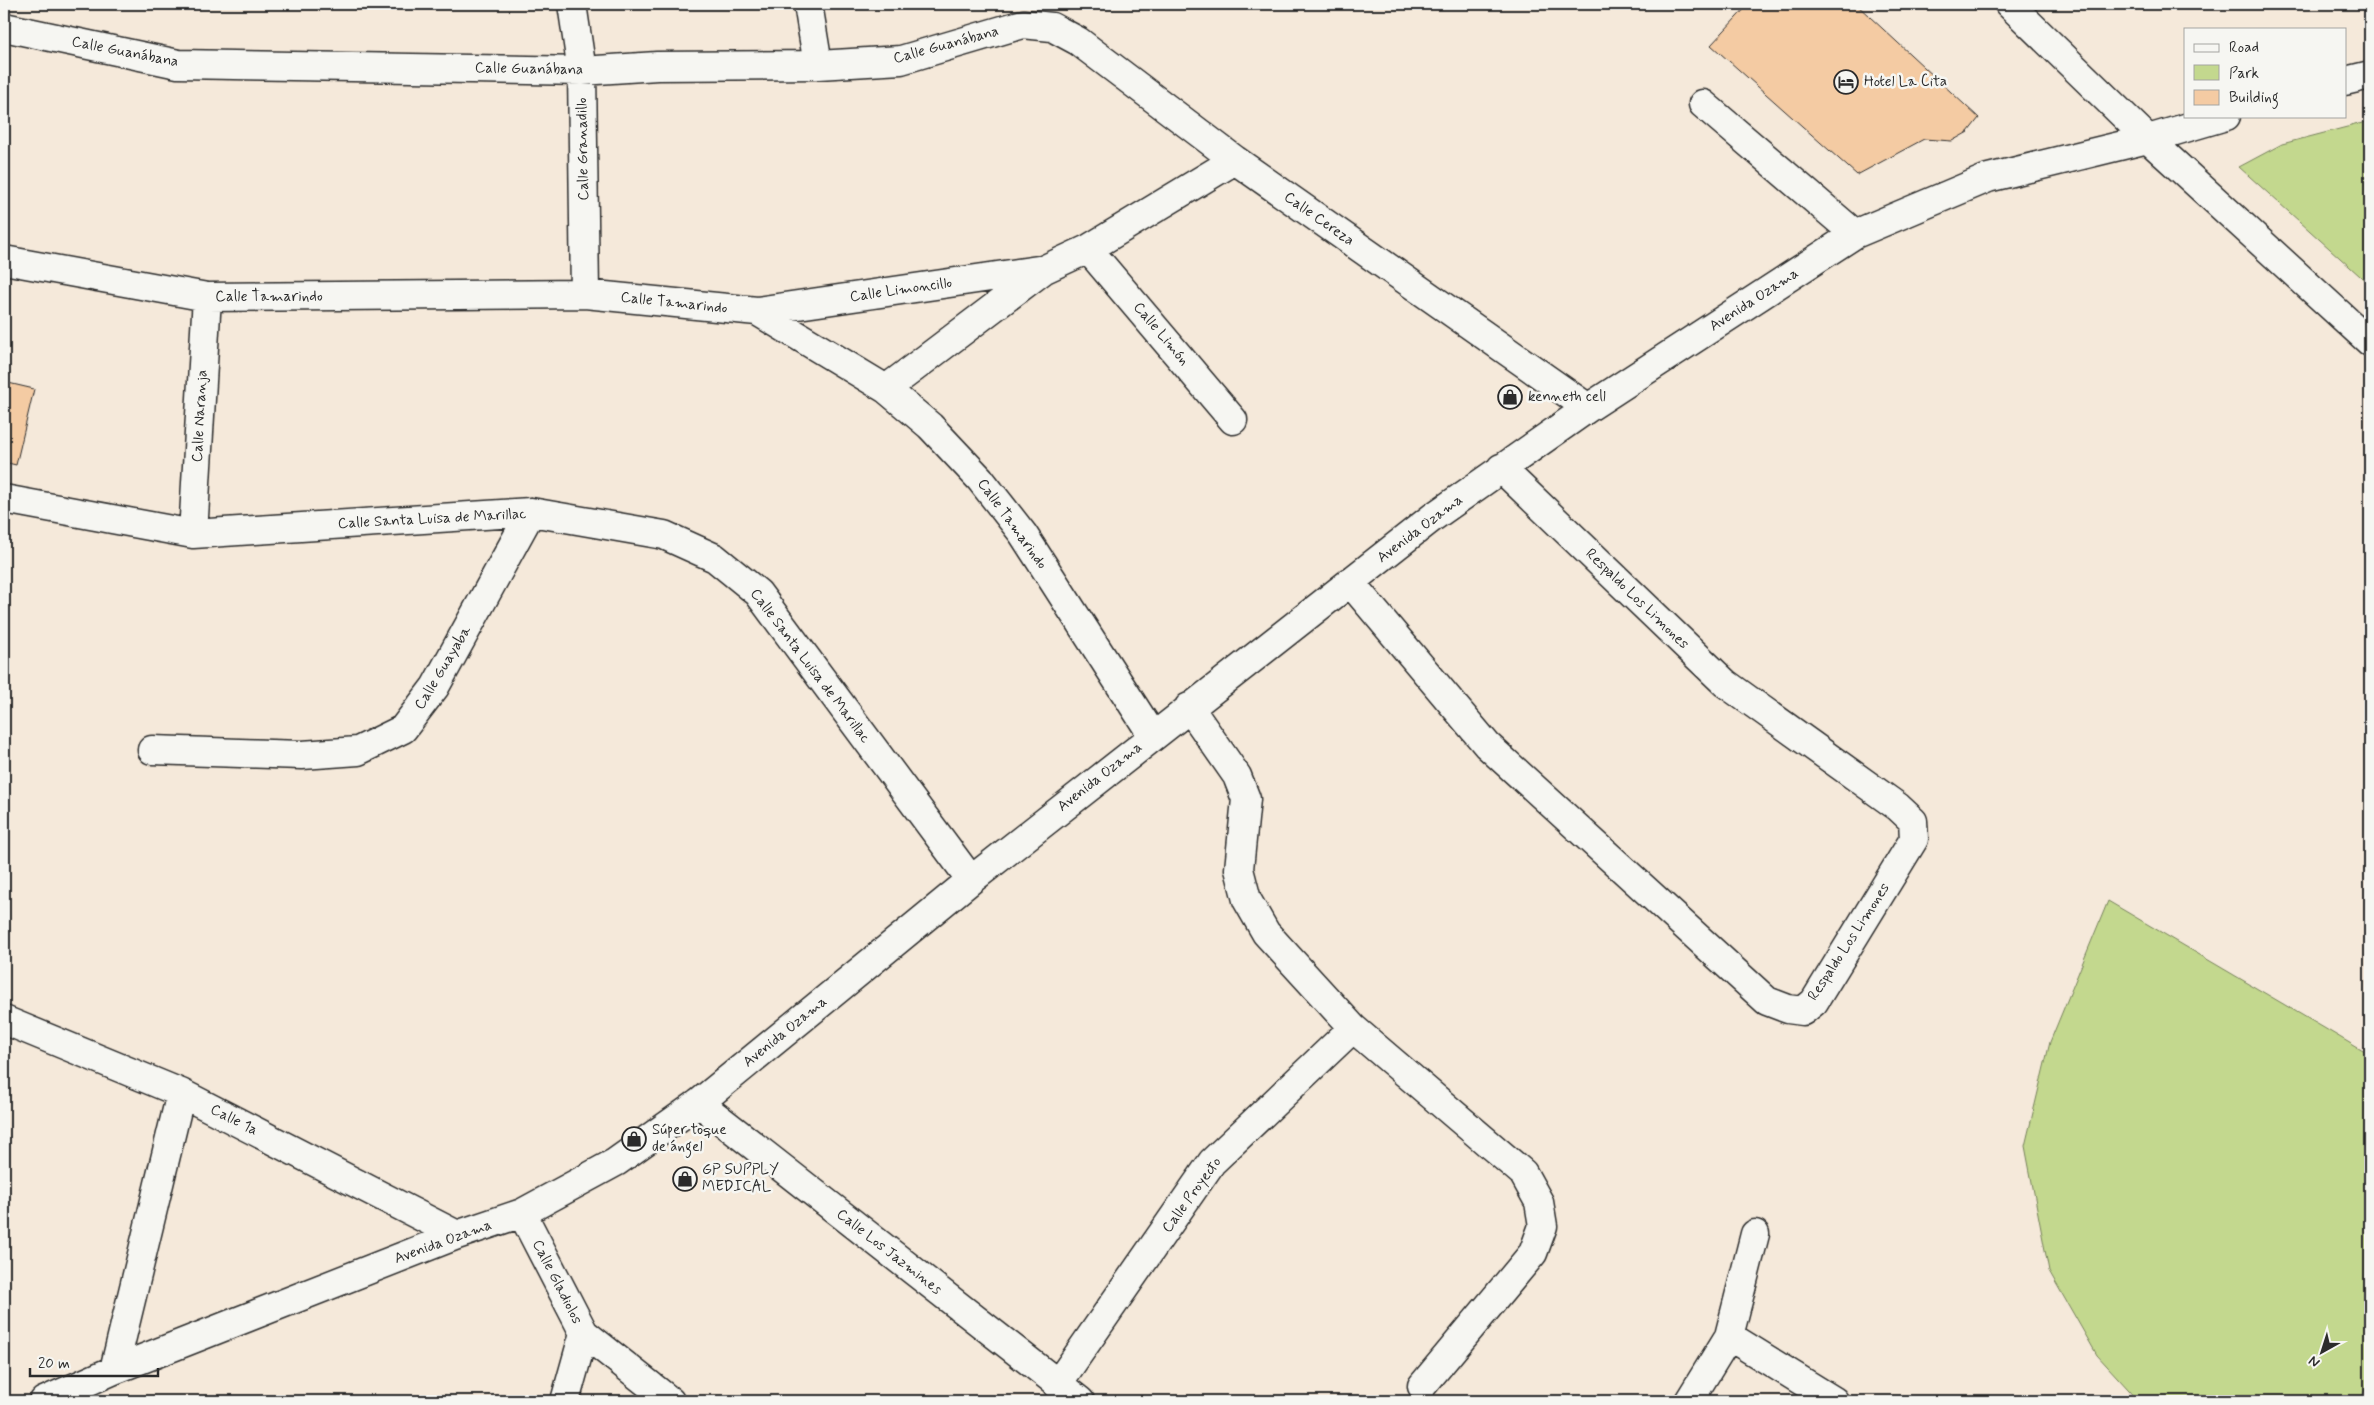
<svg xmlns="http://www.w3.org/2000/svg" width="2374" height="1405" viewBox="0 0 2374 1405" font-family="Mynerve,sans-serif">
	<rect width="100%" height="100%" fill="#f5e9da"/>
	<filter id="ink" filterUnits="userSpaceOnUse"><feTurbulence type="fractalNoise" baseFrequency=".02" numOctaves="2"/><feDisplacementMap in="SourceGraphic" scale="10" xChannelSelector="R" yChannelSelector="G"/><feConvolveMatrix kernelMatrix="1 2 1 2 8 2 1 2 1" color-interpolation-filters="sRGB"/></filter>
	<g filter="url(#ink)">
		<path fill="#c3d88e" stroke="#77825c" d="M 2370,121 L 2370,285 L 2239,167 L 2282,144 Z
			M 2108,901 L 2370,1055 L 2370,1381 L 2359,1401 L 2139,1401 L 2097,1355 L 2049,1271 L 2025,1146 L 2050,1042 Z"/>
		<path fill="#f4cba3" stroke="#2b2b2b" d="M 1749,4 L 1856,4 L 1979,118 L 1968,132 L 1952,141 L 1924,139 L 1857,175 L 1711,45 Z
			M 4,382 L 34,389 L 16,465 L 4,462 Z"/>
		<g fill="none" stroke-linecap="round" stroke-linejoin="round">
			<g stroke="#2b2b2b" stroke-width="31">
				<path id="minor" d="M 572,4 L 582,71 L 585,294
					M 808,4 L 818,65
					M 4,27 L 178,64 L 582,71 L 657,66 L 818,65 L 901,60 L 1023,24 L 1052,27 L 1078,41 L 1235,160 L 1588,408
					M 1703,104 L 1855,234
					M 1088,249 L 1233,420
					M 4,260 L 207,297 L 585,294 L 757,311 L 886,389 L 930,426 L 980,479 L 1023,534 L 1153,736
					M 757,311 L 1045,269 L 1088,249 L 1235,160
					M 886,389 L 1042,271
					M 4,499 L 193,534 L 531,512 L 664,535 L 715,558 L 758,593 L 971,880
					M 193,534 L 207,297
					M 1350,582 L 1487,745 L 1767,1001 L 1788,1009 L 1803,1011 L 1814,1002 L 1914,839 L 1913,821 L 1898,807 L 1725,683 L 1501,468
					M 1189,707 L 1237,776 L 1246,799 L 1239,869 L 1247,900 L 1266,933 L 1353,1028 L 1523,1173 L 1539,1202 L 1543,1226 L 1533,1253 L 1422,1386
					M 152,750 L 302,755 L 358,751 L 403,729 L 435,687 L 531,512
					M 4,1020 L 181,1093 L 457,1235
					M 699,1103 L 1080,1401
					M 522,1213 L 584,1333 L 670,1401
					M 1729,1336 L 1834,1401
					M 114,1370 L 181,1093
					M 1057,1385 L 1212,1162 L 1353,1028
					M 44,1401 L 114,1370 L 457,1235 L 522,1213 L 616,1162 L 699,1103 L 971,880 L 1433,517 L 1588,408 L 1855,234 L 1988,178 L 2148,139
					M 565,1401 L 584,1333
					M 1689,1401 L 1729,1336 L 1755,1234"/>
			</g>
			<g stroke="#2b2b2b" stroke-width="31">
				<path id="major" d="M 2009,4 L 2148,139 L 2370,342
					M 2345,81 L 2370,75
					M 2148,139 L 2226,116"/>
			</g>
			<use href="#minor" stroke="#f6f6f2" stroke-width="28"/>
			<use href="#major" stroke="#f6f6f2" stroke-width="28"/>
		</g>
	</g>
	<defs>
		<g id="hotel-ring" transform="scale(1.25)"><circle r="9.5" fill="#f6f6f2" stroke="#2b2b2b" stroke-width="1.5"/><path d="M-6-4.5h1.5V1H6V5H4.5V3h-9V5H-6ZM-4 0a1.8 1.8 0 1 1 3.6 0ZM.5 0V-2.5h3Q6-2.5 6 0Z" fill="#2b2b2b"/></g>
		<g id="shop-ring" transform="scale(1.25)"><circle r="9.5" fill="#f6f6f2" stroke="#2b2b2b" stroke-width="1.5"/><path d="M-5-2.5h2.3a2.7 3.5 0 0 1 5.4 0H5L5.5 6h-11ZM-1.5-2.5h3a1.5 2.3 0 0 0-3 0Z" fill="#2b2b2b"/></g>
	</defs>
	<g fill-rule="evenodd">
		<use href="#hotel-ring" x="1846" y="82"/>
		<use href="#shop-ring" x="1510" y="397"/>
		<use href="#shop-ring" x="634" y="1139"/>
		<use href="#shop-ring" x="685" y="1179"/>
	</g>
	<g text-anchor="middle" dominant-baseline="central" stroke-width="5" stroke-linejoin="round" paint-order="stroke">
		<g font-size="15" fill="#2b2b2b" stroke="#f6f6f2">
			<text transform="translate(946 45) rotate(-15)">Calle Guanábana</text>
			<text transform="translate(125 52) rotate(11)">Calle Guanábana</text>
			<text transform="translate(529 69) rotate(1)">Calle Guanábana</text>
			<text transform="translate(583 149) rotate(-91)">Calle Granadillo</text>
			<text transform="translate(1319 219) rotate(35)">Calle Cereza</text>
			<text transform="translate(901 290) rotate(-8)">Calle Limoncillo</text>
			<text x="269" y="297">Calle Tamarindo</text>
			<text transform="translate(1754 300) rotate(-33)">Avenida Ozama</text>
			<text transform="translate(674 303) rotate(6)">Calle Tamarindo</text>
			<text transform="translate(1161 334) rotate(50)">Calle Limón</text>
			<text transform="translate(200 416) rotate(-87)">Calle Naranja</text>
			<text transform="translate(432 519) rotate(-3)">Calle Santa Luisa de Marillac</text>
			<text transform="translate(1012 524) rotate(54)">Calle Tamarindo</text>
			<text transform="translate(1420 529) rotate(-37)">Avenida Ozama</text>
			<text transform="translate(1637 599) rotate(44)">Respaldo Los Limones</text>
			<text transform="translate(810 666) rotate(53)">Calle Santa Luisa de Marillac</text>
			<text transform="translate(443 668) rotate(-59)">Calle Guayaba</text>
			<text transform="translate(1100 777) rotate(-38)">Avenida Ozama</text>
			<text transform="translate(1849 942) rotate(-57)">Respaldo Los Limones</text>
			<text transform="translate(785 1032) rotate(-39)">Avenida Ozama</text>
			<text transform="translate(234 1120) rotate(27)">Calle 1a</text>
			<text transform="translate(1192 1195) rotate(-54)">Calle Proyecto</text>
			<text transform="translate(443 1242) rotate(-20)">Avenida Ozama</text>
			<text transform="translate(889 1252) rotate(38)">Calle Los Jazmines</text>
			<text transform="translate(557 1282) rotate(63)">Calle Gladiolos</text>
		</g>
		<g font-size="15" fill="#2b2b2b" stroke="#f6f6f2" text-anchor="start">
			<text x="1864" y="82">Hotel La Cita</text>
			<text x="1528" y="397">kenneth cell</text>
			<text x="652" y="1130">Súper toque<tspan x="652" dy="17">de ángel</tspan></text>
			<text x="702" y="1170">GP SUPPLY<tspan x="702" dy="17">MEDICAL</tspan></text>
		</g>
	</g>
	<rect width="2374" height="1405" fill="none" stroke="#f6f6f2" stroke-width="20"/>
	<rect x="10" y="10" width="2354" height="1385" fill="none" stroke="#2b2b2b" stroke-width="2" filter="url(#ink)"/>
	<rect x="2184" y="28" width="162" height="90" fill="#f6f6f2" stroke="#a5a5a2"/>
	<rect x="2194" y="44" width="25" height="8" fill="#f6f6f2" stroke="#a5a5a2"/>
	<text x="2229" y="52" font-size="15" fill="#2b2b2b">Road</text>
	<rect x="2194" y="65" width="25" height="15" fill="#c3d88e" stroke="#a5a5a2"/>
	<text x="2229" y="78" font-size="15" fill="#2b2b2b">Park</text>
	<rect x="2194" y="90" width="25" height="15" fill="#f4cba3" stroke="#a5a5a2"/>
	<text x="2229" y="102" font-size="15" fill="#2b2b2b">Building</text>
	<g transform="translate(2322 1352) rotate(219)" stroke="#f6f6f2" stroke-width="4" paint-order="stroke">
	<path d="M0-4L9 19L0 12L-9 19Z" fill="#2b2b2b"/>
	<text y="-8" font-size="14" font-weight="bold" text-anchor="middle" fill="#2b2b2b">N</text>
	</g>
	<path d="M30 1368v8h128v-8" fill="none" stroke="#2b2b2b" stroke-width="2.5"/>
	<text x="38" y="1368" font-size="15" fill="#2b2b2b" stroke="#f6f6f2" stroke-width="4" paint-order="stroke">20 m</text>
</svg>
